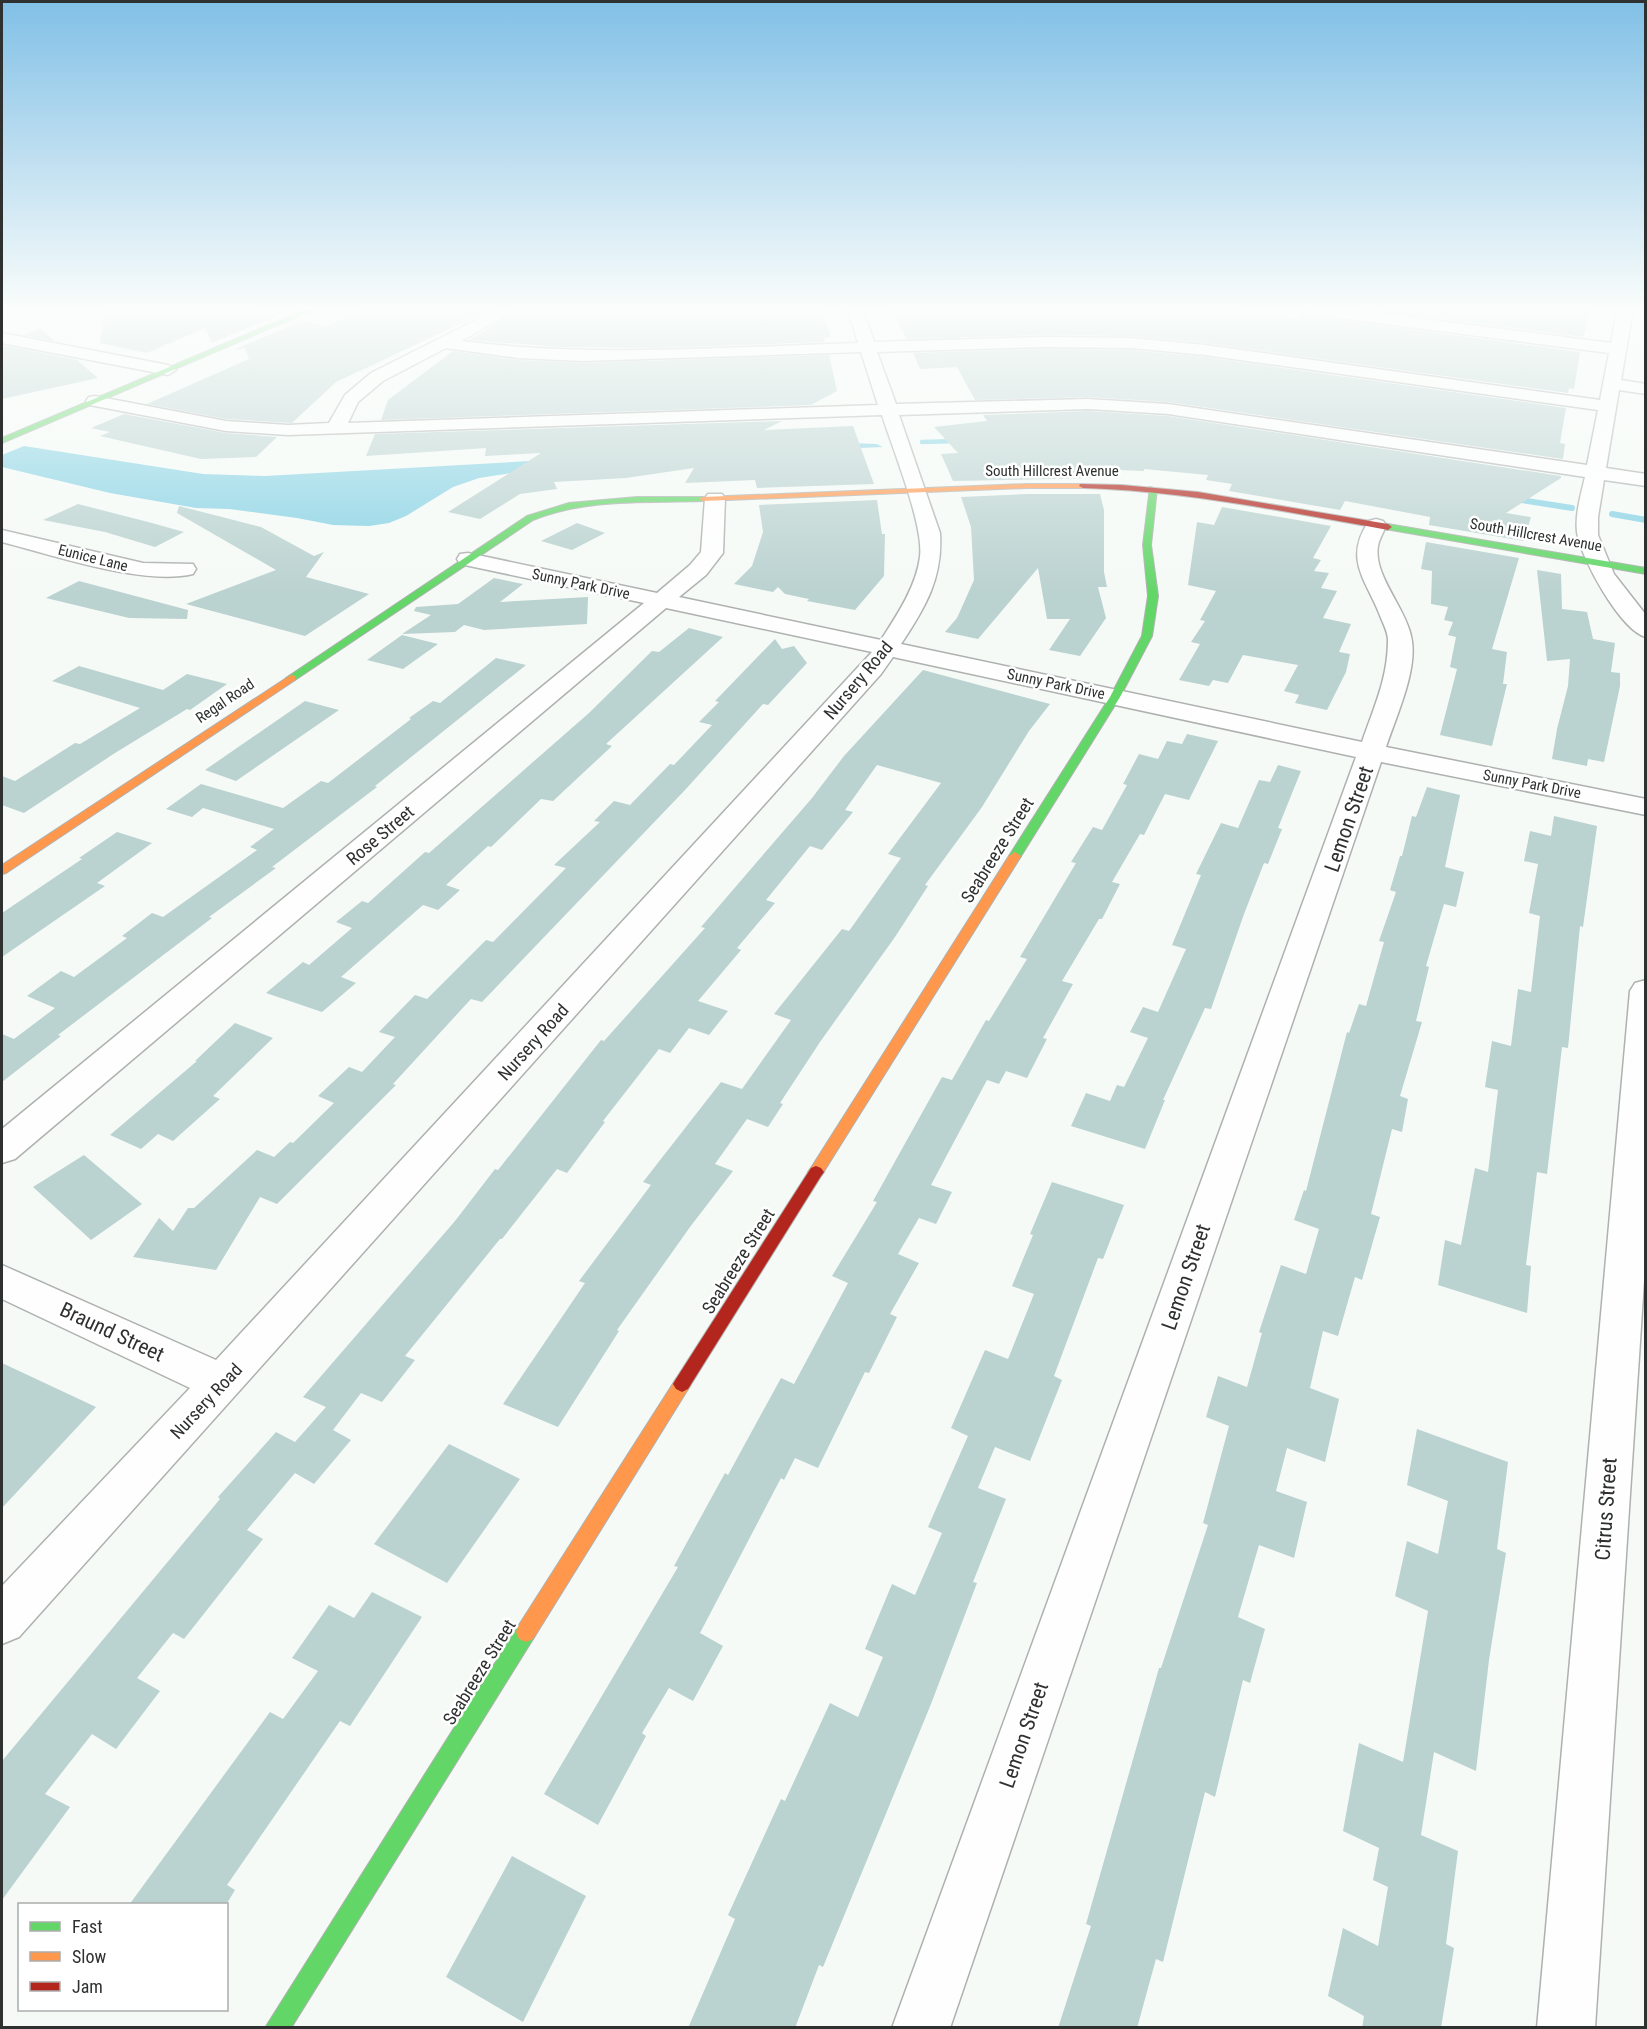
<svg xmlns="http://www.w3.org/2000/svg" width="1647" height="2029" viewBox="0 0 1647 2029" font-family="'Roboto Condensed',sans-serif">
	<rect width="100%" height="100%" fill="#f5faf7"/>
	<path fill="#88d2e4" d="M 849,443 L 877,444 L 883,447 L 772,452 L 530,470 L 479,478 L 453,487 L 406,516 L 389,523 L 369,526 L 333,525 L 297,518 L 229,509 L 196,508 L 110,493 L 2,467 L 2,455 L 24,446 L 203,474 L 265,476 Z"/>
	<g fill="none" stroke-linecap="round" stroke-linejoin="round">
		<path stroke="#88d2e4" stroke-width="4.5" d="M 922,442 L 957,441"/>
		<path stroke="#88d2e4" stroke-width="6" d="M 1515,499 L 1572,508
			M 1612,514 L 1646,520"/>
	</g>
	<path fill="#bad2d0" d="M 103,310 L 248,310 L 276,316 L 212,343 L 205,328 L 147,353 L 100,343 Z
		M 364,310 L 490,310 L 336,382 L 292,423 L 226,419 L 147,404 L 249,359 L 245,348 L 233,350 L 302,321 L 327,326 Z
		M 518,310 L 822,310 L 831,337 L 824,338 L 825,342 L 659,348 L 560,347 L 469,340 Z
		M 892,310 L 1230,310 L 1301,319 L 1302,310 L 1306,310 L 1315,317 L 1580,352 L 1574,389 L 1569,388 L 1568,393 L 1205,343 L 1131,336 L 1044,335 L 906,339 Z
		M 1375,310 L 1592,310 L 1583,337 Z
		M 40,328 L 55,341 L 22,335 Z
		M 2,345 L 77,360 L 98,378 L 2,399 Z
		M 1044,349 L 1131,350 L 1205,357 L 1566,408 L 1560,443 L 1565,444 L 1563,459 L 1168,402 L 1088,397 L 975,400 L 957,367 L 920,369 L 913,353 Z
		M 453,351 L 518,360 L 583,363 L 829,355 L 837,391 L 811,405 L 381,420 L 388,400 Z
		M 1088,411 L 1168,416 L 1561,476 L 1561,478 L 1506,513 L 1531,517 L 1524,541 L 1429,525 L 1430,517 L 1345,501 L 1340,510 L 1229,491 L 1232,484 L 1206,480 L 1208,475 L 1144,469 L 1144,471 L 1093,469 L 1095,478 L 953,481 L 941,454 L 958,453 L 934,427 L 987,421 L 983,415 Z
		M 124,414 L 226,433 L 277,437 L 256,457 L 201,459 L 100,436 L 110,432 L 91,428 Z
		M 782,421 L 764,430 L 853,426 L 874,484 L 757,488 L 755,480 L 685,483 L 694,468 L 626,478 L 554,482 L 557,489 L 520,494 L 480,519 L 448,512 L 541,453 L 485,456 L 486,448 L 366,456 L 375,434 Z
		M 1027,494 L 1100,494 L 1104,510 L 1104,572 L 1107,587 L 1098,587 L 1106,618 L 1080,656 L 1049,650 L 1070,619 L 1047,619 L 1038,568 L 978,639 L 945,632 L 957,618 L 974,580 L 971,527 L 961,497 Z
		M 877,500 L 882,534 L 885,534 L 884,576 L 855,610 L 807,601 L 809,599 L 785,594 L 778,587 L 773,592 L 734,584 L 752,566 L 763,532 L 759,505 Z
		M 78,504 L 152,523 L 184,532 L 155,547 L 105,532 L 43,520 Z
		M 179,506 L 261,527 L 314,556 L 324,552 L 306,577 L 369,594 L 305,636 L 186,604 L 276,570 L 177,513 Z
		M 1222,507 L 1331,526 L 1313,558 L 1321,560 L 1314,571 L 1329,573 L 1321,588 L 1337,591 L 1323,618 L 1351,624 L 1339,652 L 1350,654 L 1346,672 L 1327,710 L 1295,703 L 1299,695 L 1284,691 L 1298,665 L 1243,655 L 1228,683 L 1213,680 L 1209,686 L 1179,680 L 1200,644 L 1191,642 L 1205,621 L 1200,620 L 1216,591 L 1188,585 L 1197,522 L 1214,525 Z
		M 577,523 L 605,533 L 572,550 L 541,541 Z
		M 1426,542 L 1519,558 L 1492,649 L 1507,652 L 1503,684 L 1507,684 L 1492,746 L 1440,735 L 1457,669 L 1450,667 L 1456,637 L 1448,635 L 1453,622 L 1444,620 L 1448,607 L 1431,604 L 1432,571 L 1421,569 Z
		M 1537,570 L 1561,574 L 1562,609 L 1587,612 L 1593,639 L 1615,643 L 1611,672 L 1620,673 L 1620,686 L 1604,762 L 1588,759 L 1587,766 L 1552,759 L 1557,729 L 1568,686 L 1570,659 L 1547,661 Z
		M 494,578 L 523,584 L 500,602 L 588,597 L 587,624 L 484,630 L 464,625 L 455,632 L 402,634 L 431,615 L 414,611 L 416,607 L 458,604 Z
		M 79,581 L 188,610 L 187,619 L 129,618 L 46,598 Z
		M 689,628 L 723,637 L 606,744 L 612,746 L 553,801 L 541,799 L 491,847 L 488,846 L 446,885 L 460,890 L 438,910 L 423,905 L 341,977 L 356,983 L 322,1012 L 266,993 L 303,962 L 309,965 L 352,928 L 336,922 L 362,901 L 368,903 L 425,852 L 429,853 L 589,713 L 652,651 L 659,652 Z
		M 402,635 L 438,644 L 403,669 L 367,660 Z
		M 775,639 L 782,649 L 794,646 L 807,663 L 768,705 L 763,704 L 685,790 L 482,1002 L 471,999 L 393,1084 L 396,1085 L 277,1204 L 260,1197 L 216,1270 L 133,1257 L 159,1218 L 173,1231 L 188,1208 L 194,1208 L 257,1150 L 274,1157 L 290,1142 L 293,1143 L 334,1103 L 318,1096 L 349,1067 L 362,1072 L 395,1037 L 379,1032 L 415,995 L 427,999 L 486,940 L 493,942 L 566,868 L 554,865 L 600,822 L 594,821 L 614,801 L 630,805 L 670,764 L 674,765 L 712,725 L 699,722 L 719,702 L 715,701 Z
		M 496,658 L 526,665 L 375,786 L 377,787 L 272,867 L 276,868 L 209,917 L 212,918 L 58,1035 L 61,1036 L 2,1082 L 2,1034 L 14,1039 L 55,1008 L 27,996 L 61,971 L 74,977 L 127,938 L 122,936 L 152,913 L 163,917 L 257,850 L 250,847 L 274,829 L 203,808 L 192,817 L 166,809 L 201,784 L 283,808 L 321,781 L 328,783 L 411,719 L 409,718 L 433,701 L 440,703 Z
		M 79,666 L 163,690 L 187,674 L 227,684 L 190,710 L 187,709 L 115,753 L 24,813 L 2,805 L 2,776 L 15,781 L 75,743 L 80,744 L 140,708 L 52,681 Z
		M 923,670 L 1050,704 L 1029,731 L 982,807 L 925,885 L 928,886 L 895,937 L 820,1042 L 780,1103 L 783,1104 L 768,1127 L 747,1119 L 715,1164 L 733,1171 L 690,1227 L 617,1330 L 619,1331 L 558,1427 L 503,1404 L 585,1283 L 579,1281 L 651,1185 L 643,1182 L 721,1082 L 742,1089 L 791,1020 L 774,1014 L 842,929 L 849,931 L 901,858 L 888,854 L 941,783 L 877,765 L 845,810 L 853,812 L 822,850 L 810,846 L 766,900 L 775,903 L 737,948 L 741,950 L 698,1001 L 728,1011 L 709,1035 L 689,1028 L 670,1053 L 659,1049 L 603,1121 L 605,1122 L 567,1173 L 557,1169 L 502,1239 L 500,1239 L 405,1356 L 415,1360 L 382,1402 L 361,1393 L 333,1430 L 351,1440 L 314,1484 L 295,1473 L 247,1530 L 263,1539 L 184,1639 L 173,1633 L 137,1678 L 160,1691 L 116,1749 L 92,1734 L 45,1794 L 70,1807 L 2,1900 L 2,1761 L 220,1499 L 218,1497 L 276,1432 L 295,1442 L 326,1407 L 303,1397 L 455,1221 L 495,1169 L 498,1170 L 601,1040 L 604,1041 L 705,928 L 701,927 L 812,798 L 844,756 Z
		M 305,701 L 339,710 L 236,781 L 205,770 Z
		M 1187,734 L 1218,741 L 1189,800 L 1165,794 L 1144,835 L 1140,834 L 1112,882 L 1120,884 L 1102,919 L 1099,919 L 1062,981 L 1073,984 L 1043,1038 L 1047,1039 L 1027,1078 L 1006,1071 L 999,1084 L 987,1080 L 931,1185 L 952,1192 L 936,1224 L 919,1218 L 898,1254 L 919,1263 L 890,1314 L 897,1317 L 869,1373 L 865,1372 L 818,1468 L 795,1458 L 784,1480 L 781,1478 L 700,1633 L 723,1646 L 693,1701 L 669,1688 L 642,1733 L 646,1736 L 598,1825 L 544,1794 L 678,1567 L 674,1566 L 725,1473 L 728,1475 L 781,1378 L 794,1384 L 848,1283 L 832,1276 L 877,1202 L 873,1201 L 942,1077 L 952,1080 L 986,1020 L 989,1021 L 1027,959 L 1020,957 L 1076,863 L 1071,862 L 1093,827 L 1102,830 L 1127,785 L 1123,784 L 1139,754 L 1158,759 L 1167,741 L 1182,744 Z
		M 1278,765 L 1301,771 L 1278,828 L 1282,829 L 1268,864 L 1264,863 L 1244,914 L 1211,1009 L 1205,1008 L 1163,1100 L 1165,1100 L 1145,1149 L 1071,1126 L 1086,1093 L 1110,1101 L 1117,1085 L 1124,1087 L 1148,1038 L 1130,1032 L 1143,1007 L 1158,1012 L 1186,949 L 1172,945 L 1201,875 L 1196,874 L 1221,823 L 1238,828 L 1259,780 L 1270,782 Z
		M 1427,787 L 1460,795 L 1445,867 L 1464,872 L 1456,907 L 1444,904 L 1426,966 L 1429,967 L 1416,1021 L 1422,1022 L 1400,1096 L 1408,1099 L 1402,1132 L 1392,1129 L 1371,1214 L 1380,1217 L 1362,1280 L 1355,1277 L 1338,1336 L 1323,1331 L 1310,1388 L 1339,1399 L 1325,1462 L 1287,1448 L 1276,1491 L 1307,1502 L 1294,1558 L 1259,1545 L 1238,1617 L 1265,1629 L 1250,1683 L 1243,1680 L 1215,1797 L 1205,1792 L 1163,1962 L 1156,1959 L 1137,2028 L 1058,2028 L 1091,1926 L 1086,1924 L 1159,1668 L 1161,1668 L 1208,1525 L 1203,1523 L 1229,1426 L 1206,1417 L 1218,1376 L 1247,1387 L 1262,1333 L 1259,1332 L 1281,1265 L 1306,1274 L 1319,1229 L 1294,1220 L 1304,1190 L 1306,1191 L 1347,1032 L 1349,1033 L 1359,1004 L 1366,1006 L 1384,942 L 1379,941 L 1396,892 L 1390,890 L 1400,856 L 1402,856 L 1412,816 L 1416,817 Z
		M 1554,816 L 1597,826 L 1583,927 L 1580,926 L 1568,1048 L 1562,1047 L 1547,1174 L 1537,1172 L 1526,1265 L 1531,1266 L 1527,1313 L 1438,1285 L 1445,1240 L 1461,1245 L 1475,1168 L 1488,1172 L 1498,1090 L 1485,1087 L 1492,1041 L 1511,1046 L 1518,989 L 1531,992 L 1540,916 L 1529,913 L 1538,864 L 1524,861 L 1530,831 L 1551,836 Z
		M 117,832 L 152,843 L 97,883 L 105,886 L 2,957 L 2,913 L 82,859 L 79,858 Z
		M 235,1023 L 273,1038 L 213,1096 L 220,1099 L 173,1141 L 158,1134 L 141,1149 L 110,1135 L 197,1061 L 195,1061 Z
		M 84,1155 L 142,1204 L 91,1240 L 33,1187 Z
		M 1052,1182 L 1124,1205 L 1103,1259 L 1098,1258 L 1054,1376 L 1062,1380 L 1030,1461 L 995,1447 L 978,1488 L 1006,1499 L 973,1582 L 977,1583 L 931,1704 L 823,1967 L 819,1965 L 795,2028 L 688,2028 L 735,1919 L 728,1915 L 781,1799 L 785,1801 L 830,1703 L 858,1717 L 883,1657 L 865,1649 L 892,1584 L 915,1595 L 942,1533 L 928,1527 L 968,1436 L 951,1428 L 985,1350 L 1008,1359 L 1034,1294 L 1012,1286 L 1033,1235 L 1030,1234 Z
		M 2,1363 L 96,1407 L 2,1508 Z
		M 1417,1429 L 1508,1462 L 1497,1549 L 1506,1553 L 1489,1660 L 1476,1771 L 1434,1752 L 1421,1835 L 1458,1851 L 1446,1944 L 1454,1948 L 1441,2028 L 1362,2028 L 1364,2016 L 1328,1996 L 1343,1928 L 1378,1946 L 1388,1887 L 1373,1880 L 1379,1848 L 1343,1831 L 1359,1743 L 1403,1762 L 1428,1611 L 1395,1596 L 1407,1541 L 1438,1554 L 1448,1501 L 1407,1485 Z
		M 449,1444 L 520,1479 L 447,1583 L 374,1544 Z
		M 372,1592 L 422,1617 L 350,1726 L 340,1721 L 227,1885 L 235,1890 L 226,1905 L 129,1905 L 270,1712 L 283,1719 L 318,1671 L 292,1658 L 329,1605 L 354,1618 Z
		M 512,1856 L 586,1896 L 523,2022 L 446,1977 Z"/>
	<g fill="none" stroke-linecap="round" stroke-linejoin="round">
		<g stroke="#aeb1af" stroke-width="3">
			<path id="street" d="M 496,310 L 516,310 L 461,341 C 593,358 726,347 858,343 L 848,310 L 863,310 L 874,342 L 1044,337 L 1131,338 L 1205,345 L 1600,400 L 1609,353 L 1315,315 L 1308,310 L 1354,310 L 1611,343 L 1617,310 L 1633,310 L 1621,380 L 1646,384 L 1646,394 L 1619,390 L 1606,468 L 1646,474 L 1646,486 L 1604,480 L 1598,517 L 1598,535 L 1614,574 L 1646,615 L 1646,637 C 1621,631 1580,557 1577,532 C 1575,514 1581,494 1585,477 L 1168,414 L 1088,409 L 899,415 L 940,533 C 943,578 925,608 901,644 L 1362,742 C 1374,707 1388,678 1388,640 C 1388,633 1384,625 1381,618 C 1368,582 1342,560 1369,521 L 1376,519 L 1383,521 L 1386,525 C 1384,532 1379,539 1378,546 C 1373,575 1405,607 1411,636 C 1419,668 1396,716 1386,747 L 1646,799 L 1646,815 L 1381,762 L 950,2028 L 892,2028 L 1356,757 L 893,657 L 881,674 L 19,1637 L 2,1644 L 2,1586 L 190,1388 L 2,1299 L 2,1265 L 216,1360 L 872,652 L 666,608 L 15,1159 L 2,1163 L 2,1129 L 644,603 L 460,564 L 457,559 L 460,554 L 468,553 L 657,593 L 690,565 L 701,552 L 705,498 L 708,494 L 722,494 L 725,498 L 723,553 L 706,575 L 679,597 L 881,640 C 897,615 916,587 920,557 C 924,525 893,450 882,415 L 288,435 L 226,431 L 95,406 L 89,405 L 86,401 L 89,397 L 95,396 L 226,421 L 288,425 L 329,423 L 345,395 L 371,373 ZM 1044,347 L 1131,348 L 1205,355 L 1598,410 L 1587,465 L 1168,404 L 1088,399 L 896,404 L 877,352 ZM 446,348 L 518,358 L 583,361 L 861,352 L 878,405 L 348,423 L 358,402 L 383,381 Z
				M 2,333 L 168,365 L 176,370 L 168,375 L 2,343 Z
				M 2,530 L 143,563 L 193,564 L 196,569 L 193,574 C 143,586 53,555 2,542 Z
				M 1646,980 L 1646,1250 L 1595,2028 L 1537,2028 L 1630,991 L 1635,983 Z"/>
		</g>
		<g stroke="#aeb1af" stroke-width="2">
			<path id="fast" d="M 304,310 L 313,310 L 2,443 L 2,438 Z
				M 1150,487 L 1157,489 L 1151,545 L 1158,596 L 1152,636 L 1120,697 L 1021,856 L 1019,859 L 1011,859 L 1009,856 L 1110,697 L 1142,636 L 1148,596 L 1143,545 Z
				M 637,497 L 703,497 L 707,499 L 703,501 C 646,503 587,498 533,520 L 295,680 L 287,680 L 286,678 L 527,516 L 569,503 Z
				M 1388,524 L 1646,568 L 1646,574 L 1385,529 L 1385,525 Z
				M 526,1622 L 533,1625 L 536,1632 L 533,1639 L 291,2028 L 265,2028 L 519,1625 Z"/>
		</g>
		<g stroke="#aeb1af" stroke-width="2">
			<path id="slow" d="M 1027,484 L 1083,484 L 1087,486 L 1083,488 L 1027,488 L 703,501 L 699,499 L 703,497 Z
				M 291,675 L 295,676 L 295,680 L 6,873 L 2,874 L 2,865 Z
				M 1015,852 L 1021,856 L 821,1176 L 816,1178 L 811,1176 L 808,1172 L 811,1168 L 1009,856 Z
				M 682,1376 L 688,1379 L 691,1384 L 688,1389 L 533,1639 L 526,1642 L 519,1639 L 516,1632 L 519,1625 L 676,1379 Z"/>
		</g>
		<g stroke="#aeb1af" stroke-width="2">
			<path id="jam" d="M 1080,484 L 1122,485 L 1198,492 L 1388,524 L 1392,527 L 1388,530 C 1287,512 1186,491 1083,488 L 1079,486 Z
				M 816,1166 L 821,1168 L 824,1172 L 821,1176 L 688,1389 L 682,1392 L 676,1389 L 673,1384 L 676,1379 L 811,1168 Z"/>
		</g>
		<use href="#street" fill="#fefefe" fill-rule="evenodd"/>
		<use href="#fast" fill="#63d668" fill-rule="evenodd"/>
		<use href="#slow" fill="#ff974d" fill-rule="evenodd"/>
		<use href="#jam" fill="#b3261e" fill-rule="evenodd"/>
	</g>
	<linearGradient id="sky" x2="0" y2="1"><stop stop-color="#81c0e6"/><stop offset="0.52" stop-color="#fafdfb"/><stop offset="1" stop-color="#fafdfb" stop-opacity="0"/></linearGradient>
	<rect width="1647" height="594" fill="url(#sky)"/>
	<g text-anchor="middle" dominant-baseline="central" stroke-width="5" stroke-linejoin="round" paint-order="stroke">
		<g font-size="15" fill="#2e312f" stroke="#fff">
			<text x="1052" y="471">South Hillcrest Avenue</text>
			<text transform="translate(1536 535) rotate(10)">South Hillcrest Avenue</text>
			<text transform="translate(93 558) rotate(14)">Eunice Lane</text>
			<text transform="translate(581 584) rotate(12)">Sunny Park Drive</text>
			<text transform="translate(1056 684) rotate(12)">Sunny Park Drive</text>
			<text transform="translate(225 701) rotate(-34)">Regal Road</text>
			<text transform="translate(1532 784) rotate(11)">Sunny Park Drive</text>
		</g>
		<g font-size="18" fill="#2e312f" stroke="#fff">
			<text transform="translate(858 680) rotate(-50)">Nursery Road</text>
			<text transform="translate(380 835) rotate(-40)">Rose Street</text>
			<text transform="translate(997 850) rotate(-58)">Seabreeze Street</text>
			<text transform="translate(533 1042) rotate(-48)">Nursery Road</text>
			<text transform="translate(738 1261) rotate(-58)">Seabreeze Street</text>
			<text transform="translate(206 1401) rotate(-47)">Nursery Road</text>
			<text transform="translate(479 1672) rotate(-58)">Seabreeze Street</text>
		</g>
		<g font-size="21" fill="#2e312f" stroke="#fff">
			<text transform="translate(1349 819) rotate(-71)">Lemon Street</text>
			<text transform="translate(1186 1277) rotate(-71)">Lemon Street</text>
			<text transform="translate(112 1332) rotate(25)">Braund Street</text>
			<text transform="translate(1606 1509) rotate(-86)">Citrus Street</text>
			<text transform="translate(1024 1735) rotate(-71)">Lemon Street</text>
		</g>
	</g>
	<rect width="1647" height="2029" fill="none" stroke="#2e312f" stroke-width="6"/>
	<rect x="18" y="1903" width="210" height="108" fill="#ffffff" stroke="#abadac" stroke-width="1.5"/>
	<rect x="30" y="1922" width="30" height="9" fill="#63d668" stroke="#abadac" stroke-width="1.5"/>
	<text x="72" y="1933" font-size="18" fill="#2e312f">Fast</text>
	<rect x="30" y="1952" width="30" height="9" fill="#ff974d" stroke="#abadac" stroke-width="1.5"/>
	<text x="72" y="1963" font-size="18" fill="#2e312f">Slow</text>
	<rect x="30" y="1982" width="30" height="9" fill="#b3261e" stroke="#abadac" stroke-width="1.5"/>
	<text x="72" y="1993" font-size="18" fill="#2e312f">Jam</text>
</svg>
